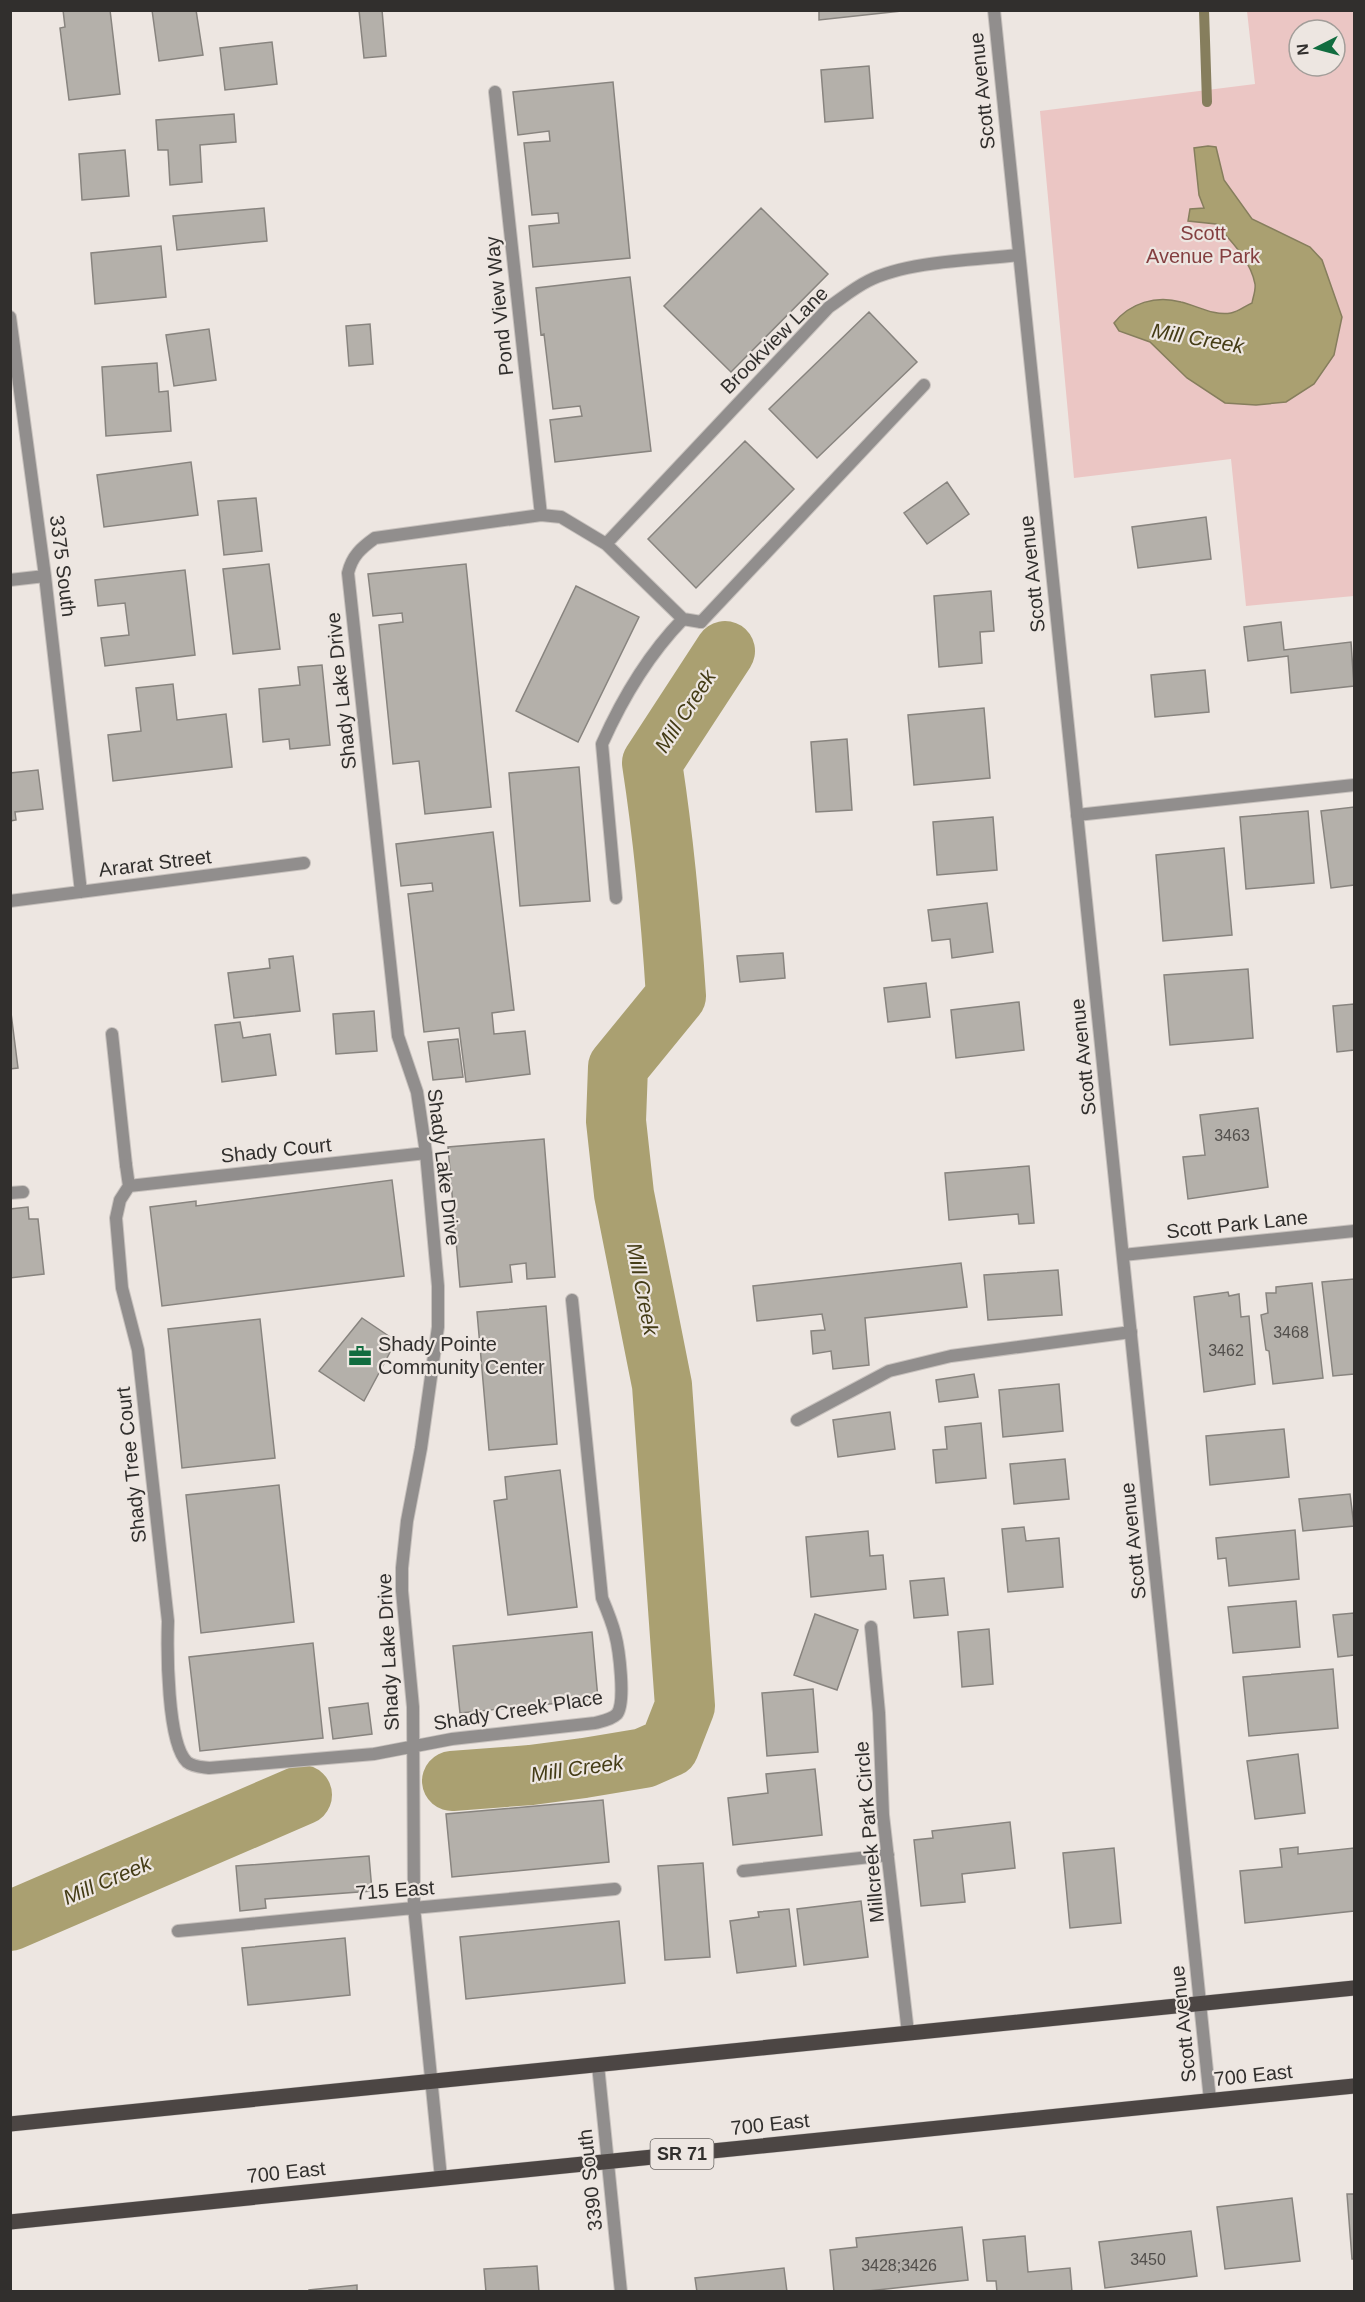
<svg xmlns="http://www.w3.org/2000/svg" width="1365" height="2302" viewBox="0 0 1365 2302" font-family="Arial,sans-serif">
	<rect width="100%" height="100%" fill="#ede6e1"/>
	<path fill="#ebc6c4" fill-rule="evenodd" d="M 1247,11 L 1354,11 L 1354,596 L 1246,606 L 1231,459 L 1074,478 L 1040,111 L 1255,84 ZM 1299,30 L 1335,30 L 1335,66 L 1299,66 Z"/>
	<path fill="#aaa071" stroke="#867e5d" stroke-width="1.5" d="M 1208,146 L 1216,147 L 1224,180 L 1252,219 L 1310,247 L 1322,260 L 1342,317 L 1334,355 L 1314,384 L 1286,402 L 1256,405 L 1225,403 L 1187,378 L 1150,342 L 1119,331 L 1114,323 C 1130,303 1156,295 1181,302 C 1198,306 1213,316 1231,313 C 1238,312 1245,306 1252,303 C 1253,297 1256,290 1255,284 C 1251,261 1231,241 1216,224 L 1188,221 L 1190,209 L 1204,208 L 1199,195 L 1194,148 Z"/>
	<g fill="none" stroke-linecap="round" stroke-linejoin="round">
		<path stroke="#867e5d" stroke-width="10" d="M 1204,10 L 1207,102"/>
		<path stroke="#aaa071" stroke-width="60" d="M 452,1781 L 531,1775 L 584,1768 L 644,1758 L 669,1747 L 685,1706 L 662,1385 L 624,1194 L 616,1121 L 618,1067 L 676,996 C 671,918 664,841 652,763 L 725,651
			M 10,1921 L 302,1795"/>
	</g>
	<path fill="#b4b0aa" stroke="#88847f" stroke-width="1.5" d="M 63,10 L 110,10 L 120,94 L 69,100 L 60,28 L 65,27 Z
		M 152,10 L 196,10 L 203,55 L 159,61 Z
		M 359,10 L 382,10 L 386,56 L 364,58 Z
		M 819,10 L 901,10 L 901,11 L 819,20 Z
		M 272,42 L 277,84 L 225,90 L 220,48 Z
		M 869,66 L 873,118 L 825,122 L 821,70 Z
		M 613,82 L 630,258 L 533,267 L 529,226 L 559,223 L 558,213 L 532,215 L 524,143 L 550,141 L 549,131 L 518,135 L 513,92 Z
		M 234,114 L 236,142 L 200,145 L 202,182 L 170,185 L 168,150 L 158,150 L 156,120 Z
		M 125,150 L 129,196 L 82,200 L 79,154 Z
		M 264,208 L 267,241 L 177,250 L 173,216 Z
		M 761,208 L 828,274 L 731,372 L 664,306 Z
		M 161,246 L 166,297 L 95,304 L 91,253 Z
		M 630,277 L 651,451 L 555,462 L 550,420 L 582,416 L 580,406 L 553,409 L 544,334 L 541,335 L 536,288 Z
		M 869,312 L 917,362 L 817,458 L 769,409 Z
		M 370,324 L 373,364 L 349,366 L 346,326 Z
		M 209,329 L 216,380 L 174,386 L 166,335 Z
		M 157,363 L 159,392 L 168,391 L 171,431 L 106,436 L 102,367 Z
		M 745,441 L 794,489 L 696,588 L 648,539 Z
		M 191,462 L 198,515 L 104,527 L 97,475 Z
		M 947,482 L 969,514 L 927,544 L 904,513 Z
		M 256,498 L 262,551 L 224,555 L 218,501 Z
		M 1206,517 L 1211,559 L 1138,568 L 1132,527 Z
		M 269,564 L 280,649 L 233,654 L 223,569 Z
		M 466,564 L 491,807 L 425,814 L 419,761 L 393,764 L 379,625 L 403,622 L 402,613 L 373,616 L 368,574 Z
		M 185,570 L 195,655 L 105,666 L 101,638 L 129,635 L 125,603 L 98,606 L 95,580 Z
		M 576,586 L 639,617 L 578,742 L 516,711 Z
		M 991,591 L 994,631 L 980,632 L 982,663 L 939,667 L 934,596 Z
		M 1281,622 L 1284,650 L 1351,642 L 1354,686 L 1291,693 L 1288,656 L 1248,661 L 1244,627 Z
		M 322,665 L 330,745 L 290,749 L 289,739 L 263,742 L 259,689 L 300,685 L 298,667 Z
		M 1205,670 L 1209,712 L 1155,717 L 1151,675 Z
		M 173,684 L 177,720 L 226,714 L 232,767 L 113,781 L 108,735 L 141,731 L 136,688 Z
		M 984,708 L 990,778 L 914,785 L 908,715 Z
		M 847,739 L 852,810 L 816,812 L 811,742 Z
		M 579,767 L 590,901 L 520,906 L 509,773 Z
		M 38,770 L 43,809 L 15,812 L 16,820 L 10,821 L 10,773 Z
		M 1354,807 L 1354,885 L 1331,888 L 1321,811 Z
		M 1308,811 L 1314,883 L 1246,889 L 1240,817 Z
		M 993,817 L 997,870 L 937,875 L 933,822 Z
		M 493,832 L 514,1010 L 492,1013 L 494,1034 L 525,1031 L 530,1074 L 466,1082 L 459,1028 L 424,1032 L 408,894 L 433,891 L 432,883 L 401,886 L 396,844 Z
		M 1224,848 L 1232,935 L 1163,941 L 1156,855 Z
		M 987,903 L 993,952 L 952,958 L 950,939 L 932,941 L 928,910 Z
		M 783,953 L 785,978 L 740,982 L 737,956 Z
		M 293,956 L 300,1011 L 234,1018 L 228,973 L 270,968 L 269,959 Z
		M 1248,969 L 1253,1038 L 1170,1045 L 1164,975 Z
		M 926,983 L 930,1017 L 888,1022 L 884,988 Z
		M 1019,1002 L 1024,1050 L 956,1058 L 951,1010 Z
		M 1354,1004 L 1354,1050 L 1337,1052 L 1333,1006 Z
		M 10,1005 L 18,1068 L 10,1069 Z
		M 374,1011 L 377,1051 L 336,1054 L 333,1014 Z
		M 240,1022 L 243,1038 L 270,1034 L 276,1075 L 222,1082 L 215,1025 Z
		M 458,1039 L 463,1077 L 433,1080 L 428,1042 Z
		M 1258,1108 L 1268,1187 L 1188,1199 L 1183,1157 L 1205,1155 L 1200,1115 Z
		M 544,1139 L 555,1277 L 527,1279 L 526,1263 L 510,1265 L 512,1282 L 460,1287 L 448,1147 Z
		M 1029,1166 L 1034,1223 L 1019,1224 L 1018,1214 L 949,1220 L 945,1173 Z
		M 392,1180 L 404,1276 L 162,1306 L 150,1207 L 196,1201 L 196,1206 Z
		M 28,1207 L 29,1219 L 38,1219 L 44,1274 L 10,1278 L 10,1209 Z
		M 961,1263 L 967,1307 L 865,1318 L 869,1365 L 833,1369 L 831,1351 L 813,1354 L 811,1331 L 825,1330 L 822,1314 L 757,1321 L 753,1286 Z
		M 1058,1270 L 1062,1315 L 988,1320 L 984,1275 Z
		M 1354,1279 L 1354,1374 L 1333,1376 L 1322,1282 Z
		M 1312,1283 L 1323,1378 L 1273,1384 L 1269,1351 L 1266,1350 L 1261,1315 L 1268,1313 L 1266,1293 L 1276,1293 L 1276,1287 Z
		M 1228,1292 L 1229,1296 L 1239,1294 L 1241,1317 L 1249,1316 L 1255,1384 L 1204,1392 L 1194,1297 Z
		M 546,1306 L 557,1444 L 489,1450 L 477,1312 Z
		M 362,1318 L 396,1341 L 364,1401 L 319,1371 Z
		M 260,1319 L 275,1458 L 182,1468 L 168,1329 Z
		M 974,1374 L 978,1397 L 939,1402 L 936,1380 Z
		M 1059,1384 L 1063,1431 L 1003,1437 L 999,1390 Z
		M 890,1412 L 895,1449 L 838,1457 L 833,1420 Z
		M 981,1423 L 986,1478 L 936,1483 L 933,1450 L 947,1449 L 945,1427 Z
		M 1284,1429 L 1289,1477 L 1210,1485 L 1206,1436 Z
		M 1065,1459 L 1069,1499 L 1014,1504 L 1010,1464 Z
		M 560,1470 L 577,1607 L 508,1615 L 494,1501 L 507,1499 L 505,1477 Z
		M 279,1485 L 294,1622 L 201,1633 L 186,1495 Z
		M 1350,1494 L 1354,1526 L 1303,1531 L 1299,1499 Z
		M 1024,1527 L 1026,1541 L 1059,1538 L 1063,1587 L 1008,1592 L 1002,1529 Z
		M 1295,1530 L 1299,1579 L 1229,1586 L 1226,1558 L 1218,1559 L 1216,1538 Z
		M 868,1531 L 870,1556 L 883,1555 L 886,1589 L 811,1597 L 806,1537 Z
		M 944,1578 L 948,1615 L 914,1618 L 910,1581 Z
		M 1296,1601 L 1300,1647 L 1233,1653 L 1228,1607 Z
		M 1354,1613 L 1354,1655 L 1338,1657 L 1333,1615 Z
		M 815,1614 L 858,1630 L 837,1690 L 794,1675 Z
		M 989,1629 L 993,1684 L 962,1687 L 958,1632 Z
		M 592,1632 L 598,1699 L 460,1713 L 453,1646 Z
		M 313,1643 L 323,1738 L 200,1751 L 189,1657 Z
		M 1333,1669 L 1338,1728 L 1249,1736 L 1243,1677 Z
		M 813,1689 L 818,1752 L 767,1756 L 762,1693 Z
		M 368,1703 L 372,1734 L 333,1739 L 329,1708 Z
		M 1298,1754 L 1305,1813 L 1255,1819 L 1247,1761 Z
		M 815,1769 L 822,1835 L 733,1845 L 728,1798 L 768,1793 L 766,1774 Z
		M 603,1800 L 609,1862 L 452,1877 L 446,1814 Z
		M 1010,1822 L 1015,1868 L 962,1874 L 965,1902 L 921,1906 L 914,1840 L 933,1838 L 932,1831 Z
		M 1298,1847 L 1298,1854 L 1354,1848 L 1354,1911 L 1245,1923 L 1240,1871 L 1282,1867 L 1280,1849 Z
		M 1114,1848 L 1121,1923 L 1070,1928 L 1063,1853 Z
		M 369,1856 L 372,1891 L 265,1899 L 266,1908 L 240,1911 L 236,1866 Z
		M 703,1863 L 710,1957 L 665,1960 L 658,1866 Z
		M 861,1901 L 868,1957 L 804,1965 L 797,1909 Z
		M 789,1909 L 796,1966 L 737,1973 L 730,1921 L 759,1917 L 758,1912 Z
		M 619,1921 L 625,1983 L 466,1999 L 460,1937 Z
		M 345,1938 L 350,1995 L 248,2005 L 242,1948 Z
		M 1347,2194 L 1354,2194 L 1354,2259 L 1352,2259 Z
		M 1292,2198 L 1300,2261 L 1225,2269 L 1217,2207 Z
		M 962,2227 L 968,2280 L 859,2292 L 834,2292 L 830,2250 L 857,2247 L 856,2238 Z
		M 1191,2231 L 1197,2276 L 1105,2288 L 1099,2242 Z
		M 1025,2236 L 1028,2272 L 1070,2268 L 1072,2292 L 997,2292 L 996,2281 L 987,2281 L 983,2240 Z
		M 537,2266 L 539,2292 L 486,2292 L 484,2269 Z
		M 784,2268 L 787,2292 L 697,2292 L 695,2278 Z
		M 357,2285 L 357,2292 L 309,2292 L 309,2290 Z"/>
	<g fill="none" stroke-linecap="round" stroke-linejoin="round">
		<g stroke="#c7c1bd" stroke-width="14">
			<path id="service" d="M 701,622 L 924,385
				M 1077,815 L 1354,785
				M 112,1034 L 126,1165
				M 10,1193 L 23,1192
				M 797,1420 L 889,1371 L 951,1356 L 1131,1332"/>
		</g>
		<g stroke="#c7c1bd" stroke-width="14">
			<path id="minor" d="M 994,10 L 1210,2100
				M 495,92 L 541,515
				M 10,317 L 45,576 L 81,892
				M 606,544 L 829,307 C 842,298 854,288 868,281 C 907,261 975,260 1019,255
				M 10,580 L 45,576
				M 616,898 L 602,744 C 622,699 649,654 683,619
				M 10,901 L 304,863
				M 126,1165 L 129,1186 L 120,1200 L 116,1218 L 122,1288 L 138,1350 L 168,1621 C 167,1649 167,1743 187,1762 C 193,1767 202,1767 209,1768 L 374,1754 L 452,1739 L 595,1723 C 602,1721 611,1720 617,1714 C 626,1702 619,1649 615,1634 C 612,1622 607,1610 602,1598 L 572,1300
				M 129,1186 L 426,1153
				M 1123,1255 L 1354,1231
				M 871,1627 L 879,1713 L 883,1815 L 908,2033
				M 743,1871 L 888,1855
				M 178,1931 C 324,1916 469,1903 615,1889
				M 598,2065 L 621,2292
				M 441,2178 L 414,1907 L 413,1707 L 402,1591 L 402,1568 L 407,1521 L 421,1448 L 438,1327 L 438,1286 L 426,1153 L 417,1092 L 398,1036 L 348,573 C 352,556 361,548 375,538 L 541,515 L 561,517 L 606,544 L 683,619 L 701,622"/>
		</g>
		<g stroke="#c7c1bd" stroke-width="16">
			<path id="primary" d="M 10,2124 L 1354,1988
				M 10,2222 L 1354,2086"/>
		</g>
		<use href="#service" stroke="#918e8d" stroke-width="12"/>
		<use href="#minor" stroke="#918e8d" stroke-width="12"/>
		<use href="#primary" stroke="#4c4644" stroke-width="15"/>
	</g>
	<defs>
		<g id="office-bare" transform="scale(1.8)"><path d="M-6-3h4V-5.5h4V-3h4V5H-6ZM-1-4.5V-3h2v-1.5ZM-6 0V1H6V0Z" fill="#116c3f" stroke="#ede6e1" stroke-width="2.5" paint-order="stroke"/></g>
	</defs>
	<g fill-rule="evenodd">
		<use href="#office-bare" x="360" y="1356"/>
	</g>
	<g text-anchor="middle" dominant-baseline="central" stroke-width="4.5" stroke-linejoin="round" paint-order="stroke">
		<g font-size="16" fill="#524f4c">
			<text x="1232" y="1135">3463</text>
			<text x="1291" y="1332">3468</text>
			<text x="1226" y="1350">3462</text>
			<text x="1148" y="2259">3450</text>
			<text x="899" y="2265">3428;3426</text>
		</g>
		<rect fill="#ede6e1" stroke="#696663" stroke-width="1.5" x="650.5" y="2139" width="63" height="30" rx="4.5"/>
		<g font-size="18" font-weight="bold" fill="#312f2d">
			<text x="682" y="2154">SR 71</text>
		</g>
		<g font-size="20" fill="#312f2d" stroke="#ede6e1">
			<text transform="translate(982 91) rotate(-96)">Scott Avenue</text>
			<text transform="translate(499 306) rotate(-96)">Pond View Way</text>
			<text transform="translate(774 340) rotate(-45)">Brookview Lane</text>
			<text transform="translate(63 566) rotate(83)">3375 South</text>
			<text transform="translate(1032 574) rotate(-96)">Scott Avenue</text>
			<text transform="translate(341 691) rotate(-96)">Shady Lake Drive</text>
			<text transform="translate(155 863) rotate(-7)">Ararat Street</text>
			<text transform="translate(1083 1057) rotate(-96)">Scott Avenue</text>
			<text transform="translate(276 1150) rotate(-6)">Shady Court</text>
			<text transform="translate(444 1167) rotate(83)">Shady Lake Drive</text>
			<text transform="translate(1237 1224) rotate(-6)">Scott Park Lane</text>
			<text transform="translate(131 1465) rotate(-96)">Shady Tree Court</text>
			<text transform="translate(1133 1541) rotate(-96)">Scott Avenue</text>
			<text transform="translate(388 1652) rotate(-93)">Shady Lake Drive</text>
			<text transform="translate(518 1710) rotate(-9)">Shady Creek Place</text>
			<text transform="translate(869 1832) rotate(-95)">Millcreek Park Circle</text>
			<text transform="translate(395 1890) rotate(-4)">715 East</text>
			<text transform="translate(1183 2024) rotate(-96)">Scott Avenue</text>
			<text transform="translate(1253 2075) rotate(-6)">700 East</text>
			<text transform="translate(770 2124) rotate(-6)">700 East</text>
			<text transform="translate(286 2172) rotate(-6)">700 East</text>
			<text transform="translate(590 2180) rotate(-96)">3390 South</text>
		</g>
		<g font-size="20" fill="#843f40" stroke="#ede6e1">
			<text x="1203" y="233">Scott<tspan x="1203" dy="23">Avenue Park</tspan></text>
		</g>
		<g font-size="20" fill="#312f2d" stroke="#ede6e1" text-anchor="start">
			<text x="378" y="1344">Shady Pointe<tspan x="378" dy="23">Community Center</tspan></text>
		</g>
		<g font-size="21" font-style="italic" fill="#443c16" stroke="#ede6e1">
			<text transform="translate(1198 338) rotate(10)">Mill Creek</text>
			<text transform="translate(685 711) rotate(-57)">Mill Creek</text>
			<text transform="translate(643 1289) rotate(79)">Mill Creek</text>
			<text transform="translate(577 1768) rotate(-8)">Mill Creek</text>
			<text transform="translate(107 1880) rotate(-23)">Mill Creek</text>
		</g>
	</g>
	<rect width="1365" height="2302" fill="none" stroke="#312f2d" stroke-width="24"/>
	<g transform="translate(1317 48) rotate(264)"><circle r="28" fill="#ede6e1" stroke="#a29d99" stroke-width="1.5"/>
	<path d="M0-4.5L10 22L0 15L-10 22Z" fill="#116c3f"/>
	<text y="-9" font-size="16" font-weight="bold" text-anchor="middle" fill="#312f2d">N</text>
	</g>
</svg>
